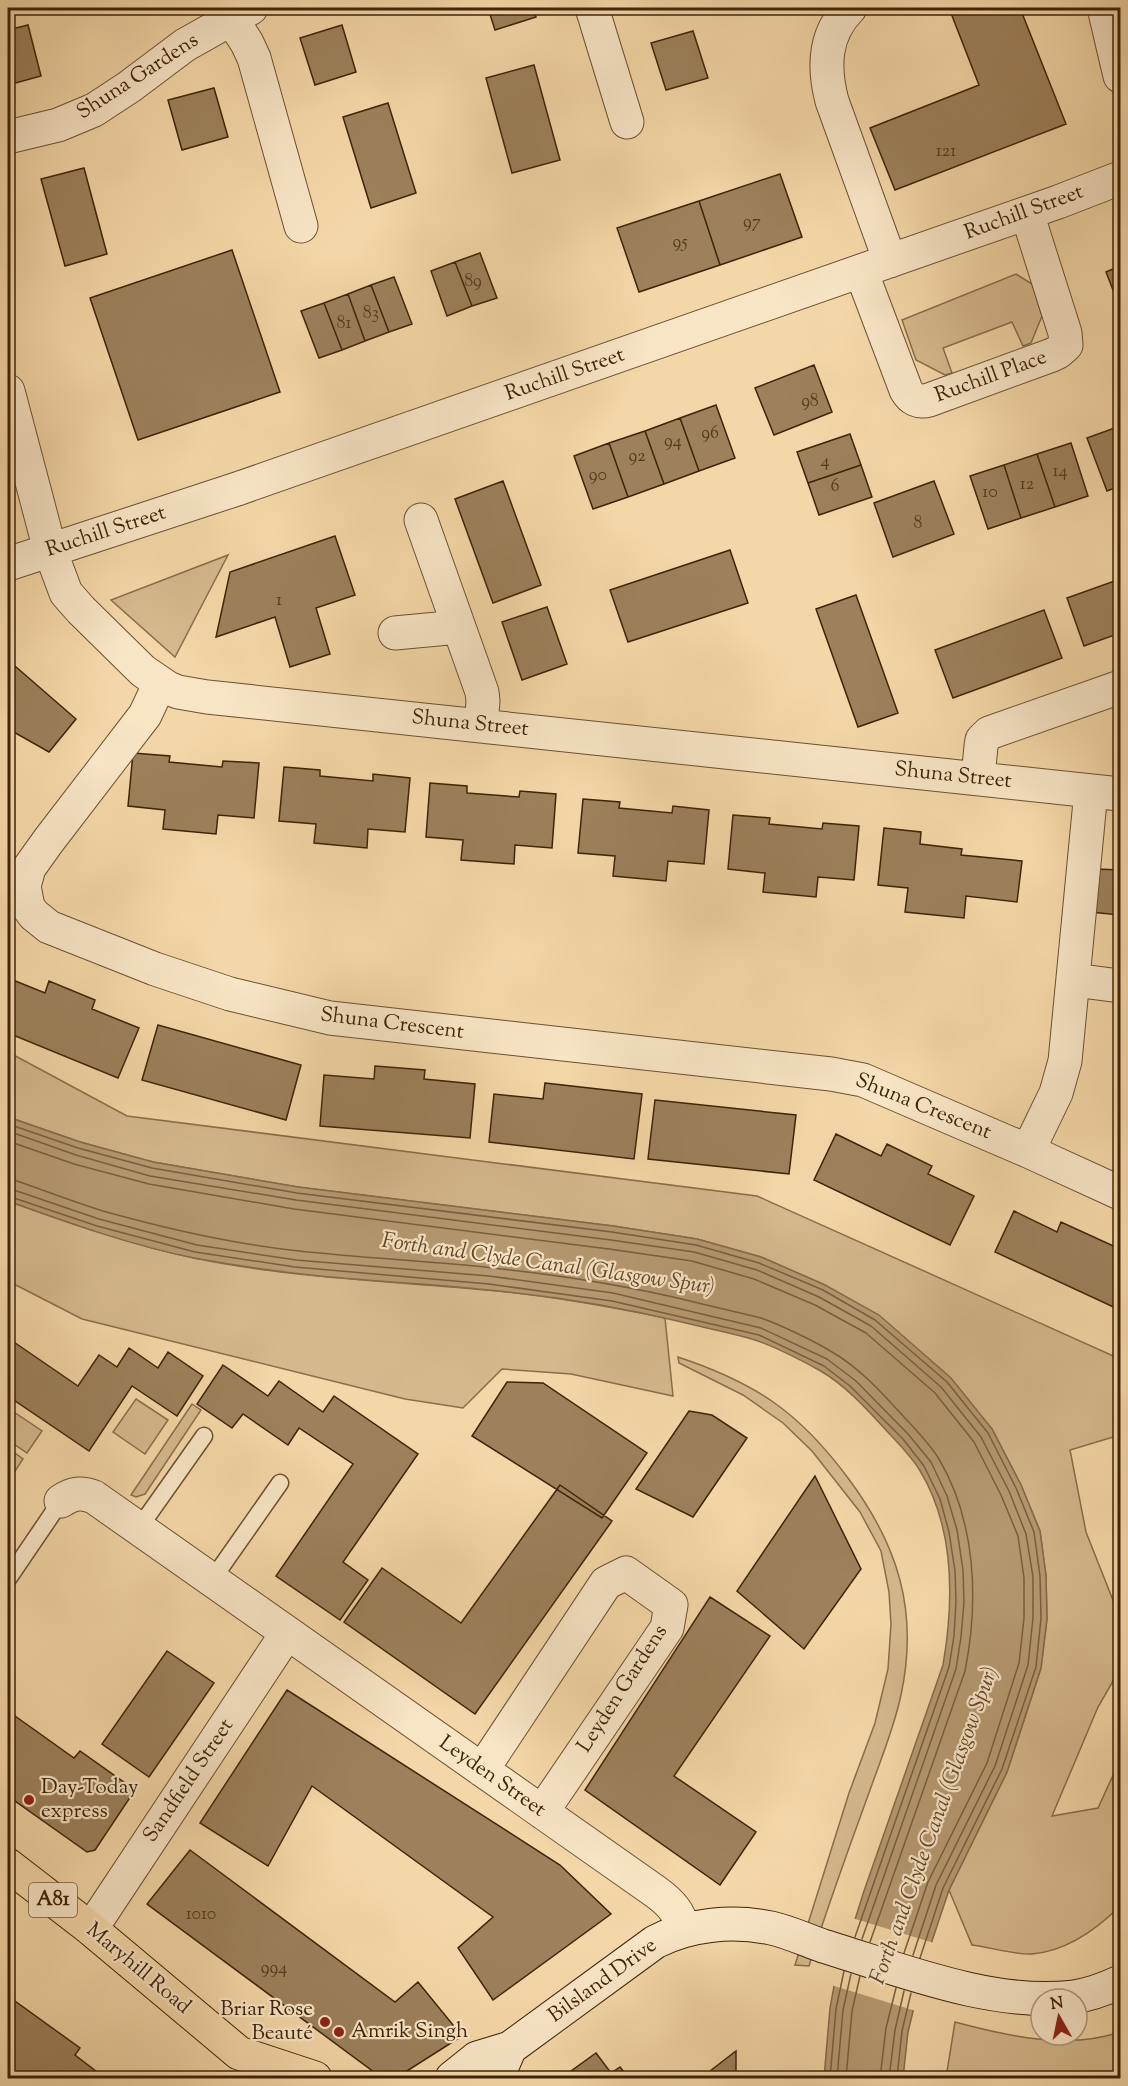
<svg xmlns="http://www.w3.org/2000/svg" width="1128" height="2086" viewBox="0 0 1128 2086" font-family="'Sorts Mill Goudy',serif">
	<rect width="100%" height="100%" fill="#f4d7a8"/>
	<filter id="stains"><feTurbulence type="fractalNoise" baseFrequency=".00333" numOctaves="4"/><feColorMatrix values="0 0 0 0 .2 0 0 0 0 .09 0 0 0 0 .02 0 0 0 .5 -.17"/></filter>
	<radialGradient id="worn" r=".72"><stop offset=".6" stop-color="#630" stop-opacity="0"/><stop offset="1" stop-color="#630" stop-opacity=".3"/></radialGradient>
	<path fill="#d5b98d" stroke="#896e4a" stroke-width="1.5" d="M 1016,274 L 1032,284 L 1042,316 L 1031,343 L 1023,346 L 1012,322 L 943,348 L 952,373 L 945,375 L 916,360 L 902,320 Z
		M 228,555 L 175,657 L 111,600 Z
		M 8,1052 L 127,1116 L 757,1196 L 1120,1359 L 1120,1435 L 1070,1450 L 1086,1532 L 1120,1618 L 1120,1669 L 1098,1707 L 1052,1816 L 1098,1808 L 1120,1760 L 1120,1906 C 1096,1930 1067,1951 1032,1954 C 1015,1955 989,1947 972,1945 L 949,1890 L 1007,1772 L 1041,1668 L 1047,1619 L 1046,1576 L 1040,1531 L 1021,1485 L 992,1429 L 825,1285 L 761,1257 L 697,1239 L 613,1226 L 298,1187 L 153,1162 L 80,1142 L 8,1117 Z
		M 8,1201 C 69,1223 130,1244 194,1258 C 290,1278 389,1281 486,1290 C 547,1295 606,1306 665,1318 L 673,1396 L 571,1374 L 502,1369 L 463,1408 L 405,1399 L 82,1319 L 8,1281 Z
		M 678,1357 C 756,1383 799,1412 848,1478 C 898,1545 919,1611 901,1695 C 894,1728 881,1759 870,1790 C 849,1848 827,1907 809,1966 L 795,1965 L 849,1793 L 875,1723 L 888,1669 L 891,1624 L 889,1592 L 881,1551 L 860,1512 L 812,1451 L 783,1423 L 743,1395 L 679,1363 Z
		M 136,1399 L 168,1420 L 145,1454 L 113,1432 Z
		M 192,1404 L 201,1410 L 145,1494 L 136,1497 L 131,1495 Z
		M 8,1408 L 42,1431 L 27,1453 L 8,1440 Z
		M 8,1448 L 23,1459 L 8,1482 Z
		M 955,2022 C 1007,2036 1068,2050 1120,2032 L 1120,2078 L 946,2078 Z"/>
	<path fill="#b69a72" stroke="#866b48" stroke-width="1.5" d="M 8,1117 L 80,1142 L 153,1162 L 298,1187 L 613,1226 L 697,1239 L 761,1257 L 825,1285 L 879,1315 L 951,1378 L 992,1429 L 1021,1485 L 1040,1531 L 1046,1576 L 1047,1619 L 1041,1668 L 1007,1772 L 949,1890 L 925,1962 L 908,2032 L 903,2078 L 824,2078 L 830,2008 L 834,1986 L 864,1891 L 943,1665 C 954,1601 955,1527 919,1469 C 910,1455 897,1442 885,1429 C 866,1408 844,1384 819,1370 C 799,1359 776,1347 755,1340 C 732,1333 709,1329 686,1323 C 621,1307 555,1296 488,1290 C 423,1283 358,1281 293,1273 C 260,1269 227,1264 194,1258 C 130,1245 69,1223 8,1201 Z"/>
	<path fill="#f4d7a8" d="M 852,1918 L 934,1943 L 928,1963 L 916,2011 L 831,1985 L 838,1957 Z"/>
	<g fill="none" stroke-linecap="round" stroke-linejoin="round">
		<path stroke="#7a5f3d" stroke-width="1.5" d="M 8,1124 L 78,1148 L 152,1168 L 297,1193 L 612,1232 L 696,1245 L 759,1263 L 823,1290 L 875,1320 L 947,1382 L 988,1433 L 1016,1488 L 1034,1532 L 1040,1576 L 1041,1618 L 1036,1667 L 1002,1769 L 943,1888 L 920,1958
			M 8,1131 L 76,1155 L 150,1176 L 296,1200 L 611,1240 L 694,1252 L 757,1270 L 819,1297 L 871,1326 L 941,1387 L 981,1437 L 1009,1491 L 1026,1534 L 1033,1577 L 1033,1618 L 1028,1665 L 995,1766 L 936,1885 L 913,1955
			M 8,1141 L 74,1164 L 149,1184 L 294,1209 L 609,1249 L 692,1261 L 754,1279 L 815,1305 L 866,1333 L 935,1393 L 974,1442 L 1001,1495 L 1018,1536 L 1024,1578 L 1024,1618 L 1019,1663 L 987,1763 L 928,1882 L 904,1953
			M 8,1179 L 17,1181 C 46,1191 74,1202 103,1211 C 167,1229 233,1244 299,1251 C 363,1258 428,1261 493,1268 C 559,1275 625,1285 690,1301 C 714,1307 738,1312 761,1318 C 779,1324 816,1342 832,1352 C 860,1368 883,1394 904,1417 C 916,1430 930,1444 939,1459 C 976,1522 979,1601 965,1671 L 870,1942
			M 8,1188 L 99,1219 L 197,1245 L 296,1260 L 489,1276 L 613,1293 L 761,1328 L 827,1359 L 856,1381 L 908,1434 L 931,1462 L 947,1496 L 957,1530 L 963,1570 L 964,1602 L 961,1637 L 956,1669 L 862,1939
			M 8,1196 L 97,1226 L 195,1252 L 295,1267 L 489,1284 L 612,1301 L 759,1335 L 824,1366 L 850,1386 L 903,1439 L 924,1466 L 940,1499 L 949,1532 L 955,1571 L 956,1601 L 954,1636 L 949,1667 L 855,1937
			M 830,2078 L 836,2009 L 844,1971
			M 837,2078 L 843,2010 L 851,1974
			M 846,2078 L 852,2011 L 860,1976
			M 880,2078 L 886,2028 L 896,1988
			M 889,2078 L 895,2030 L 904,1991
			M 897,2078 L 902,2031 L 911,1993"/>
	</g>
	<path fill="#9c815b" stroke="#3d2408" stroke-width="1.5" d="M 488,8 L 533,8 L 536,17 L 495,30 Z
		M 949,8 L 1020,8 L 1066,124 L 895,190 L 870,128 L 979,85 Z
		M 28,25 L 41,76 L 8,85 L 8,30 Z
		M 342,25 L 356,72 L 315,85 L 300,38 Z
		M 693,31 L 708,78 L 666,90 L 651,43 Z
		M 534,65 L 560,160 L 512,173 L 486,78 Z
		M 214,88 L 228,137 L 182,150 L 168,100 Z
		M 388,103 L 416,193 L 371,208 L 343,117 Z
		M 84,168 L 107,254 L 65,266 L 41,179 Z
		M 780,174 L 802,237 L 720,265 L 699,201 Z
		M 699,201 L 720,265 L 639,292 L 617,228 Z
		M 232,250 L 280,392 L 138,440 L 90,298 Z
		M 480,253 L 497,298 L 472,306 L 455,262 Z
		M 455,262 L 472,306 L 447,316 L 431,271 Z
		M 1120,266 L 1120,308 L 1106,272 Z
		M 394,277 L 412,324 L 389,332 L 371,285 Z
		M 371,285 L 389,332 L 365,341 L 348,294 Z
		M 348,294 L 365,341 L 342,350 L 324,303 Z
		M 324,303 L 342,350 L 319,358 L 301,311 Z
		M 814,365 L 832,412 L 774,435 L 755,388 Z
		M 716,405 L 735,458 L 699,471 L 680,418 Z
		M 680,418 L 699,471 L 664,484 L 645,431 Z
		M 1120,426 L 1120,486 L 1107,491 L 1087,438 Z
		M 645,431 L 664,484 L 628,497 L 609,443 Z
		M 850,434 L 861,465 L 808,483 L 797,452 Z
		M 609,443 L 628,497 L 593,509 L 574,456 Z
		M 1071,443 L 1088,496 L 1055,507 L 1037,454 Z
		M 1037,454 L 1055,507 L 1021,518 L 1004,465 Z
		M 861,465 L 872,497 L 819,515 L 808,483 Z
		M 1004,465 L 1021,518 L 988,529 L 970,476 Z
		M 503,481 L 541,585 L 493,603 L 455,499 Z
		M 934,481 L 954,534 L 893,557 L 874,503 Z
		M 335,536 L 355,595 L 316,608 L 330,654 L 290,667 L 275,617 L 216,637 L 230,572 Z
		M 730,550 L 748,603 L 628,642 L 610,590 Z
		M 1120,579 L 1120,633 L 1084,646 L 1067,598 Z
		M 856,595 L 898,713 L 858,727 L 816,609 Z
		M 547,607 L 567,664 L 522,680 L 502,622 Z
		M 1044,610 L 1062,658 L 953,698 L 935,650 Z
		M 8,660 L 76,719 L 49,752 L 12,731 L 8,731 Z
		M 133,753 L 170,756 L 169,762 L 222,767 L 223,761 L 259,763 L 254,818 L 218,815 L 216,834 L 163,829 L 165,810 L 128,806 Z
		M 284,767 L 320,770 L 320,776 L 373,781 L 373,774 L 410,778 L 405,832 L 368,829 L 367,848 L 314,843 L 316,824 L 279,821 Z
		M 430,783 L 467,786 L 467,793 L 519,797 L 520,791 L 556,794 L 552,848 L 515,845 L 514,864 L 461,860 L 463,840 L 426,837 Z
		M 583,799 L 620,802 L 619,808 L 672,813 L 673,806 L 709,810 L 704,864 L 668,861 L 666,881 L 613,876 L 615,856 L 578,853 Z
		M 733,815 L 770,818 L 769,824 L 822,829 L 823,823 L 859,826 L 854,880 L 818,877 L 816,897 L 763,892 L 765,873 L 728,869 Z
		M 884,828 L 921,832 L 920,844 L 962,849 L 961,855 L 1022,861 L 1017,902 L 966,896 L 964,918 L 905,912 L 908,888 L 878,885 Z
		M 1096,869 L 1120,870 L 1120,915 L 1090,912 Z
		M 8,978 L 45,993 L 49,981 L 95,1000 L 92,1009 L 139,1028 L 118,1078 L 8,1033 Z
		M 158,1025 L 301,1065 L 286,1120 L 142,1080 Z
		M 375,1066 L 425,1070 L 424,1079 L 475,1084 L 470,1138 L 320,1126 L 324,1075 L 374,1079 Z
		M 545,1083 L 642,1094 L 634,1159 L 489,1142 L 494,1094 L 543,1099 Z
		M 655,1100 L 796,1115 L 789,1174 L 648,1159 Z
		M 836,1134 L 881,1156 L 887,1144 L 932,1166 L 928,1174 L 974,1196 L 950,1245 L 814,1180 Z
		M 1014,1211 L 1057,1232 L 1061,1222 L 1120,1249 L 1120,1310 L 995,1252 Z
		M 8,1338 L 78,1386 L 99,1355 L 117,1367 L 129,1348 L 158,1368 L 168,1352 L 203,1376 L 177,1416 L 132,1386 L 89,1451 L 8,1396 Z
		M 223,1365 L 268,1396 L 279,1381 L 323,1412 L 334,1396 L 418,1454 L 343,1562 L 368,1580 L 340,1620 L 276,1576 L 353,1464 L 299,1428 L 288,1445 L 243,1414 L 232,1428 L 197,1404 Z
		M 507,1382 L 543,1383 L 647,1453 L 602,1518 L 472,1436 Z
		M 689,1411 L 712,1415 L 747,1438 L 693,1517 L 636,1489 Z
		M 815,1476 L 861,1569 L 804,1649 L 737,1591 Z
		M 560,1485 L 612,1521 L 475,1714 L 344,1622 L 382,1568 L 461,1623 Z
		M 710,1597 L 770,1636 L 674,1776 L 756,1832 L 720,1885 L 585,1790 Z
		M 167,1651 L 214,1683 L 149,1777 L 102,1744 Z
		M 287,1690 L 560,1865 L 611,1914 L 493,2000 L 458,1948 L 493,1917 L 312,1786 L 268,1866 L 200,1823 Z
		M 8,1711 L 74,1758 L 80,1751 L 135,1790 L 95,1850 L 87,1852 L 8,1796 Z
		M 190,1850 L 395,2002 L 418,1982 L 462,2036 L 396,2078 L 382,2078 L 147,1904 Z
		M 8,1996 L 80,2048 L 75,2055 L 97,2072 L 94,2076 L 98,2078 L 13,2078 L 8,2074 Z
		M 736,2051 L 736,2078 L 701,2078 Z
		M 596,2053 L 611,2073 L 620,2067 L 629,2078 L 570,2078 L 567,2074 Z"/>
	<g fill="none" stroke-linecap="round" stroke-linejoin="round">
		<g stroke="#6b5130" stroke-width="19">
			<path id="lane" d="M 139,1528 L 204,1436
				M 8,1579 L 61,1501
				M 212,1580 L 280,1483"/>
		</g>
		<g stroke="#6b5130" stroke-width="35">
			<path id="street" d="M 592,8 L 627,122
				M 850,8 C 824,34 823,67 832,101 L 890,261
				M 1104,8 L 1120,76
				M 231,18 L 247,43 L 254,58 L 301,226
				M 8,137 L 58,125 L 94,110 L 129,87 L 185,45 L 251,8
				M 861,271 L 906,390 C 911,399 918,403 929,400 L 1052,355 L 1058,352 L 1066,345 L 1065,333 L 1027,213
				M 8,391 L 50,550 L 66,593 L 81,610 L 143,671 L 168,688 L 178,692 L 207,697 L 1120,794
				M 421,520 L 482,692 L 483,701 L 481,725
				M 8,564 L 237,489 L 1058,202 L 1120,178
				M 395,633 L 459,627
				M 160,683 L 145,715 L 49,840 L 29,868 L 24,886 L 28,907 L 34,915 L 49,927 L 155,969 L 230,994 L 330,1018 L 831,1074 L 863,1080 L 1028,1151 L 1120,1193
				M 978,778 L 981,746 L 982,740 L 989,733 L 1120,687
				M 1074,980 L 1120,986
				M 1028,1151 L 1056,1093 L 1065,1061 L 1091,791
				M 61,1501 C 73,1493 81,1492 94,1497 L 656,1892 C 671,1903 679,1912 684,1930
				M 482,1770 L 606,1583 L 626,1573 L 671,1605 L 667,1628 L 542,1812
				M 91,1929 L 287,1633"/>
		</g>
		<g stroke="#3d2408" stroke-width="35">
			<path id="secondary" d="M 452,2078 L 477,2058 L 510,2048 L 655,1942 C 690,1924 733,1920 771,1928 C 789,1932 806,1940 823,1946 C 899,1969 993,2007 1073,1997 C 1089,1995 1105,1989 1120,1982
				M 497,2078 L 510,2048"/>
		</g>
		<g stroke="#3d2408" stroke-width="35">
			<path id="primary" d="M 8,1865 L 91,1929 L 239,2053 L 315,2078"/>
		</g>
		<use href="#lane" stroke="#f8e5c6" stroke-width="16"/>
		<use href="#street" stroke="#f8e5c6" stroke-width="33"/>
		<use href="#secondary" stroke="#f8e5c6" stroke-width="33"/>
		<use href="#primary" stroke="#f4d7a8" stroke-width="33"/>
	</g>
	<g fill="#8f2418" stroke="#f8e5c6" stroke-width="2">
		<circle cx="29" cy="1800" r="6"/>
		<circle cx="325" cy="2022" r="6"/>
		<circle cx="339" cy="2032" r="6"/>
	</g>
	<g text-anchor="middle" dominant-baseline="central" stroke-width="4.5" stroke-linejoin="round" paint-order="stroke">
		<g font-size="18" fill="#553b1d">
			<text x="946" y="152">121</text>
			<text x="752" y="223">97</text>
			<text x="680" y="243">95</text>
			<text x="473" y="282">89</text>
			<text x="371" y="314">83</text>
			<text x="344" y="324">81</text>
			<text x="810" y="402">98</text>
			<text x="710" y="434">96</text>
			<text x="673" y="442">94</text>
			<text x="637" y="457">92</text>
			<text x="825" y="462">4</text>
			<text x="1060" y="472">14</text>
			<text x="598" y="476">90</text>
			<text x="1027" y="485">12</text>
			<text x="835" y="487">6</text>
			<text x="990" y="493">10</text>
			<text x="918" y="524">8</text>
			<text x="279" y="601">1</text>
			<text x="201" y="1915">1010</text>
			<text x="274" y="1969">994</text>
		</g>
		<rect fill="#f8e5c6" stroke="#755e41" stroke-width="1.5" x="29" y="1883" width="48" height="34" rx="4.5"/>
		<g font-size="20" font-weight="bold" fill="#3d2408">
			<text x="53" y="1900">A81</text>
		</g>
		<g font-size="21" fill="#3d2408" stroke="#f8e5c6">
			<text transform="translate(138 77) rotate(-33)">Shuna Gardens</text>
			<text transform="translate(1024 213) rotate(-20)">Ruchill Street</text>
			<text transform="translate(565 375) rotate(-19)">Ruchill Street</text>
			<text transform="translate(991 377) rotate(-20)">Ruchill Place</text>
			<text transform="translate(106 532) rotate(-18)">Ruchill Street</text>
			<text transform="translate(470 724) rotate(6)">Shuna Street</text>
			<text transform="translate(953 776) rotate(6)">Shuna Street</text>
			<text transform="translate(392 1024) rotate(7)">Shuna Crescent</text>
			<text transform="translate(923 1107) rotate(22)">Shuna Crescent</text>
			<text transform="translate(623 1689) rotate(-57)">Leyden Gardens</text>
			<text transform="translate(492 1777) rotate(35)">Leyden Street</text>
			<text transform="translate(189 1781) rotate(-56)">Sandfield Street</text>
			<text transform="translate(138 1969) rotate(40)">Maryhill Road</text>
			<text transform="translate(603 1981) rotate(-36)">Bilsland Drive</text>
		</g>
		<g font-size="21" fill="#3d2408" stroke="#f8e5c6" text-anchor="start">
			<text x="41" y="1788">Day-Today<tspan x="41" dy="24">express</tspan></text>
			<text x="313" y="2010" text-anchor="end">Briar Rose<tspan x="313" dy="24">Beauté</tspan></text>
			<text x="351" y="2032">Amrik Singh</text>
		</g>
		<g font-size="22" font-style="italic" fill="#614728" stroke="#f8e5c6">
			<text transform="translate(548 1265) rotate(8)">Forth and Clyde Canal (Glasgow Spur)</text>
			<text transform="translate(935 1826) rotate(-70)">Forth and Clyde Canal (Glasgow Spur)</text>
		</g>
	</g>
	<rect width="1128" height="2086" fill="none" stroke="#f4d7a8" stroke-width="30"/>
	<rect x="9" y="9" width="1110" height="2068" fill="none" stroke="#3d2408" stroke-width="3"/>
	<rect x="15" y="15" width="1098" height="2056" fill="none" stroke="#3d2408" stroke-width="1.5"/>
	<g transform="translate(1059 2017) rotate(351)"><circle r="28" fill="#f8e5c6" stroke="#ad987a" stroke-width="1.5"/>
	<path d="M0-4.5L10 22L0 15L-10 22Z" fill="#8f2418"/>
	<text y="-9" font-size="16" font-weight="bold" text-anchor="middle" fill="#3d2408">N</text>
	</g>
	<rect width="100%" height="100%" filter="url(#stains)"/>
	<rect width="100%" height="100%" fill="url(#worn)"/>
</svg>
